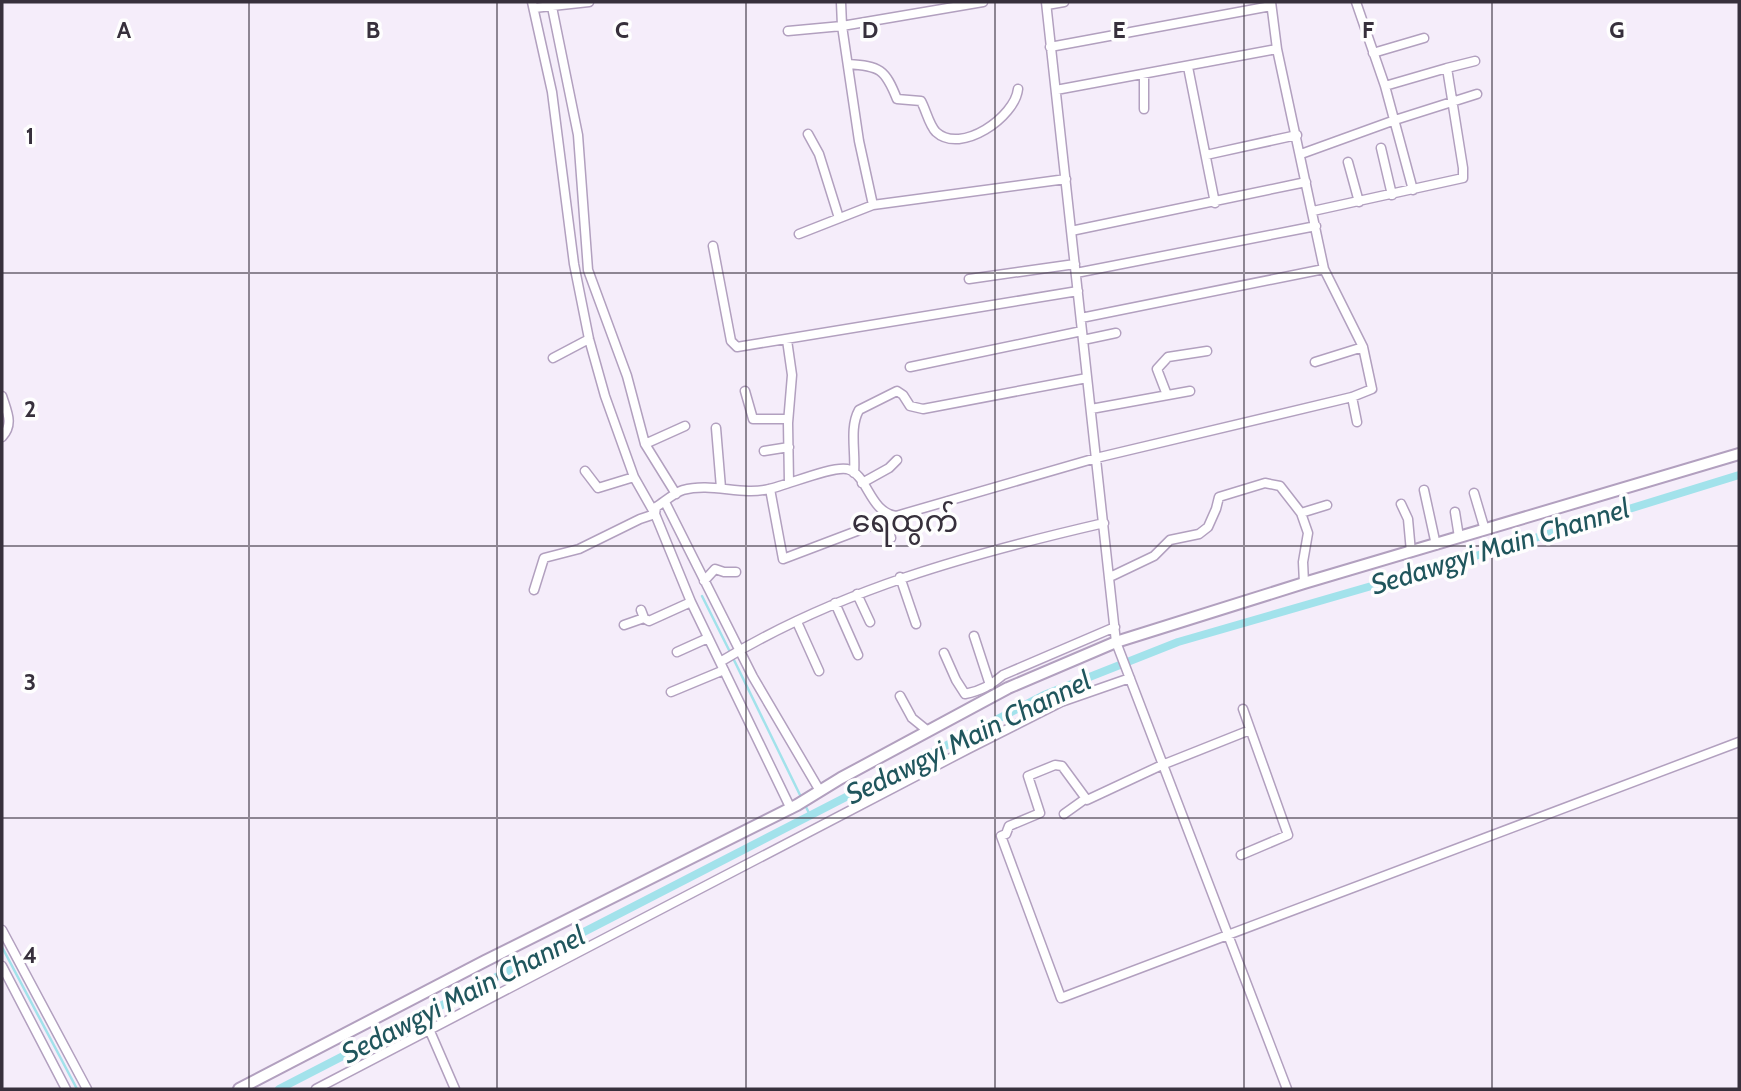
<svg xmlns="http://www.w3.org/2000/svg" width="1741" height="1091" viewBox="0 0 1741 1091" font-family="Cabin,'Noto Sans Myanmar',sans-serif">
	<rect width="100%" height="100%" fill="#f5edfa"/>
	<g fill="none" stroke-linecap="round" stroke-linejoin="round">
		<path stroke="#a2e2eb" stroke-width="2.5" d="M 702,596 L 730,652
			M 733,658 L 801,797
			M 804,803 L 810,815
			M 2,947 L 77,1089"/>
		<path stroke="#a2e2eb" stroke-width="8" d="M 279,1089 L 1044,695 L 1178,642 L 1496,550 L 1739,475"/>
		<g stroke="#b2a0bf" stroke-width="11">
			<path id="minor" d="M 532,2 L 552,92 L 574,264 L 589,339 L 605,396 L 634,477 L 655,514 L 691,602 L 791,809
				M 551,2 L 578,135 L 588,270 L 627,376 L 645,444 L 676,494
				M 841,2 L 842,26 L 859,141 L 873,205 L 1066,179
				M 1046,2 L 1116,642 L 1287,1089
				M 1356,2 L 1385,86 L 1413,190
				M 1047,5 L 1064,2
				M 534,8 L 589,2
				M 788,31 L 842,26 L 983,2
				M 1050,47 L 1271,6
				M 1373,53 L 1424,38
				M 848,64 C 880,66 885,69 897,99 L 921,101 C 926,110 929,125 936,132 C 961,155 1015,117 1018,89
				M 1188,67 L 1215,203
				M 1144,75 L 1144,109
				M 1385,86 L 1447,68
				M 1056,90 L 1277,49
				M 808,134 L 819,154 L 839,218
				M 1381,148 L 1392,195
				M 1301,154 L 1395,120 L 1477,94
				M 1206,155 L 1297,135
				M 1348,162 L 1359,202
				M 1313,211 L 1463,178 L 1463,168 L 1447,68 L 1475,61
				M 1071,231 L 1306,182
				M 799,234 L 873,205
				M 713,246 L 731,341 L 737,347 L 1078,291
				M 1076,273 L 1316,226
				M 969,279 L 1075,264
				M 1081,318 L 1324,269
				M 787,340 L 792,375 L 788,423 L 789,483
				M 1083,340 L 1116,333
				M 553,358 L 589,339
				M 1315,362 L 1363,347
				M 910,367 L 1082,331
				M 745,391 L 753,419 L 788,419
				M 1167,395 L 1157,369 L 1168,357 L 1207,351
				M 2,396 C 7,412 14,424 2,437
				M 1352,397 L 1357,422
				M 1091,409 L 1190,391
				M 716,428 L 721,488
				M 645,444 L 685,426
				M 764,451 L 789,447
				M 585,471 L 598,488 L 634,477
				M 854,473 C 856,452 849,428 859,410 L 897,391 L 903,395 L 910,406 L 923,409 L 1087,378
				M 862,483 L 889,468 L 897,460
				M 770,489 L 783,559 L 886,520 L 889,515
				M 1424,490 L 1436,545
				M 1474,493 L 1485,530
				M 665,502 L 753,677 L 820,791
				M 1401,504 L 1408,519 L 1411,552
				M 1455,512 L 1459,537
				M 1301,513 L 1327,505
				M 886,520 L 891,538
				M 900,577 L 916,624
				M 1110,577 L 1154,556 L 1170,540 L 1199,534 L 1208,527 L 1216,509 L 1219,497 L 1265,483 L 1280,486 L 1301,513 L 1308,533 L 1303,562 L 1304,583
				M 704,581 L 715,569 L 724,572 L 736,572
				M 534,590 L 544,558 L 579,549 L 640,519 L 655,514 L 656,507 C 664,502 674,493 683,490 C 712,482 741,496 769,489 C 788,485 831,466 847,469 C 868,474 869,512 896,516 L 1096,458 L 1352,397 L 1372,389 L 1363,347 L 1324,269 L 1277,49 L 1271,2
				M 857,594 L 870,622
				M 835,603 L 858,655
				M 641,610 L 644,618 L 649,621 L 691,602
				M 797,622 L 819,671
				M 624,625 L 644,618
				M 974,636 L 990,685
				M 677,652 L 708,638
				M 944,653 L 956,680 L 965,694 C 981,691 991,685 1003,675 L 1115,627
				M 720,662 C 838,590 970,554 1104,523
				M 671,692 L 724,670
				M 900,696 L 912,718 L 928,731
				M 1250,730 L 1162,765 L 1087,800 L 1062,766 L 1055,765 L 1028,776 L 1040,813 L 1009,826 L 1006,834 L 1001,836 L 1061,998 L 1739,742
				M 1064,814 L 1085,799
				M 1241,855 L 1288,835 L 1243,709
				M 2,930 L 87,1089
				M 2,966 L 66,1089
				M 429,1029 L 455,1089
				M 316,1089 L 968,749 L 1061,702 L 1130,678"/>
		</g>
		<g stroke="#b2a0bf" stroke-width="14">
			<path id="tertiary" d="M 239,1089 L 485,961 L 797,805 L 841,778 L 1008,688 L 1116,642 L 1304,583 L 1739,454"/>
		</g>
		<use href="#minor" stroke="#fff" stroke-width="8"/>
		<use href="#tertiary" stroke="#fff" stroke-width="10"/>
	</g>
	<path fill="none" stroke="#37303c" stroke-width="2" stroke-opacity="0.55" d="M 249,2 L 249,1089M 497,2 L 497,1089M 746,2 L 746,1089M 995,2 L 995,1089M 1244,2 L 1244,1089M 1492,2 L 1492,1089M 2,273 L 1739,273M 2,546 L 1739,546M 2,818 L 1739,818"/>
	<g text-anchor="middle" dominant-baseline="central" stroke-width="7" stroke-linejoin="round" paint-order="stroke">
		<g font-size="28" font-style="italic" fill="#20565d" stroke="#fefefe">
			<text transform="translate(1500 546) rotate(-17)">Sedawgyi Main Channel</text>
			<text transform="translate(968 737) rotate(-26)">Sedawgyi Main Channel</text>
			<text transform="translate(463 994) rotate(-27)">Sedawgyi Main Channel</text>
		</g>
		<g font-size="30" fill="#37303c" stroke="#fefefe">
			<text x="905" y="521">ရေထွက်</text>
		</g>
	</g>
	<g font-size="23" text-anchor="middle" font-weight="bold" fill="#37303c" stroke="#fefefe" stroke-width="7" stroke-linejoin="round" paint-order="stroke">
		<text x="124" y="38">A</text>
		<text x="373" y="38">B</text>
		<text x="622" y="38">C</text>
		<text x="870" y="38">D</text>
		<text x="1119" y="38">E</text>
		<text x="1368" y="38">F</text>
		<text x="1617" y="38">G</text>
		<text x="30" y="144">1</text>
		<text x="30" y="417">2</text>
		<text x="30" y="690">3</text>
		<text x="30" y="963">4</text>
	</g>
	<rect width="1741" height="1091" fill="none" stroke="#37303c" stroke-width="7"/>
</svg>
